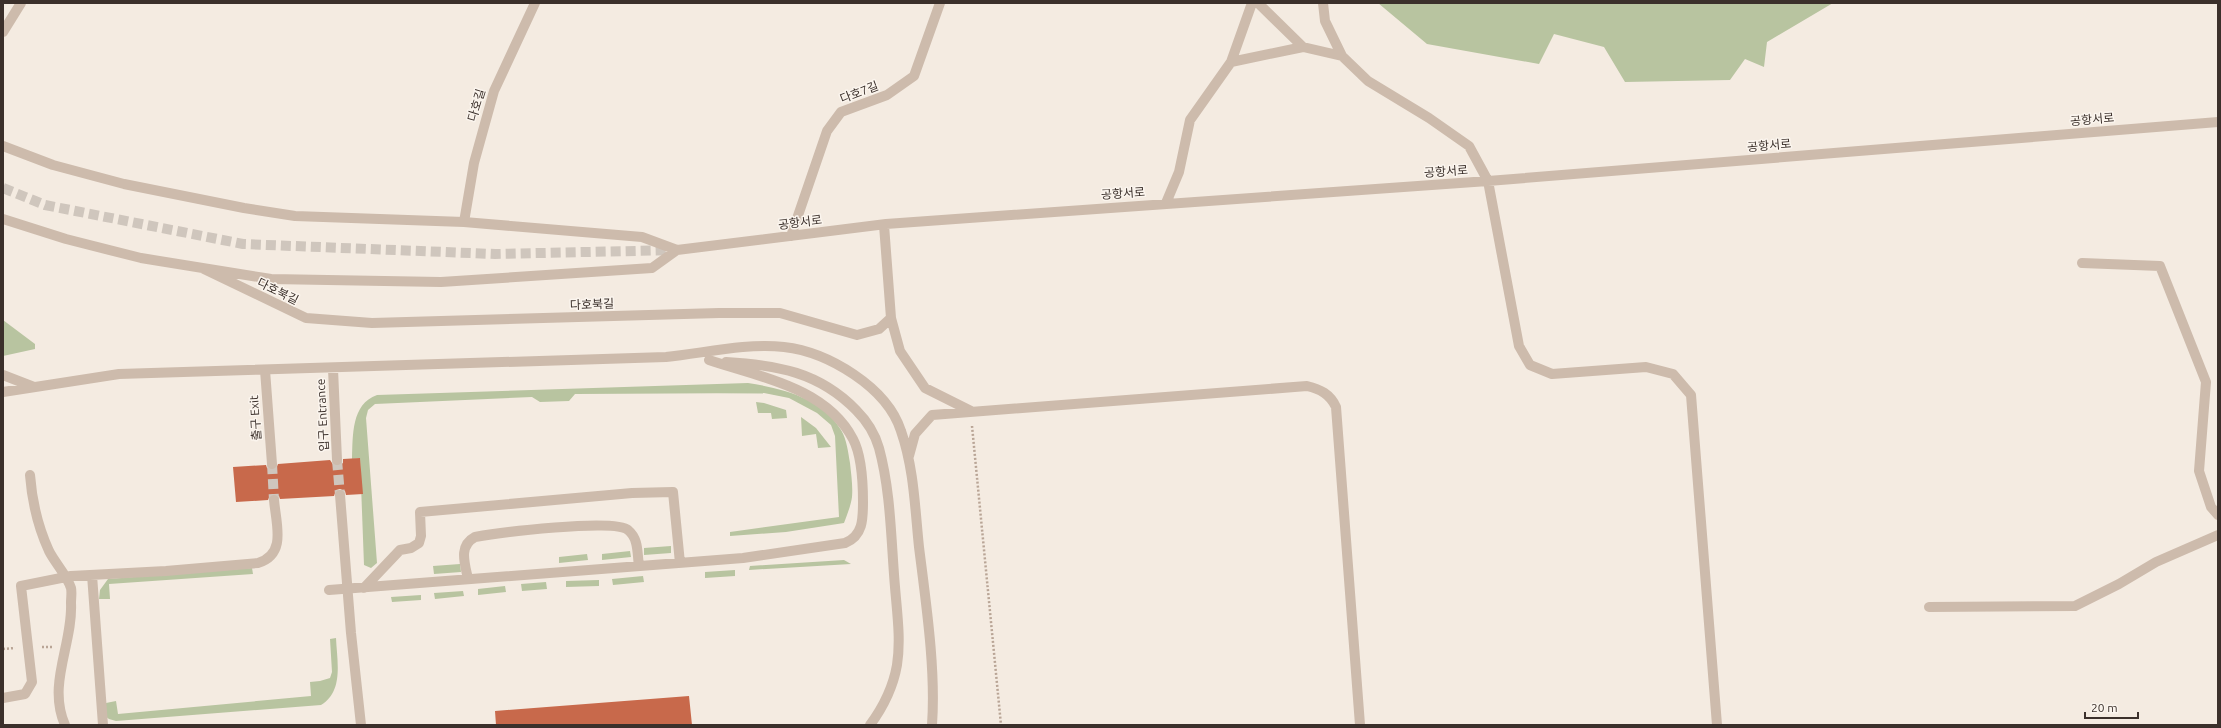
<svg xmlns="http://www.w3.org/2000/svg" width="2221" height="728" viewBox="0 0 2221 728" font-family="Ubuntu,'Noto Sans KR',sans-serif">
	<rect width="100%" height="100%" fill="#f4ebe1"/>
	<path fill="#b8c4a0" d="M 1378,3 L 1833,3 L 1767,42 L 1764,67 L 1745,59 L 1730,80 L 1625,82 L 1604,47 L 1554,34 L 1539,64 L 1427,44 Z
		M 3,320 L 35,344 L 35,349 L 3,356 Z
		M 748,383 C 781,388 823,398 841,430 C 847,440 848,452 850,463 C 851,473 853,486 852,497 C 851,505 847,515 844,523 L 786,532 L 730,536 L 730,532 L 839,517 L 835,436 L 831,425 L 817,413 L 789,398 L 764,393 L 575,394 L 569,401 L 540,402 L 532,397 L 375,404 L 368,410 L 366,418 L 377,563 L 371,568 L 364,565 L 360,458 L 352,459 C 353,436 351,404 377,395 Z
		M 756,402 L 764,403 L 786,410 L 787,418 L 772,419 L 771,413 L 758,413 Z
		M 801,417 L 816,428 L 831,447 L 818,448 L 816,434 L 802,436 Z
		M 671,546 L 671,553 L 644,555 L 644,548 Z
		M 630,551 L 631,557 L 602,560 L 602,554 Z
		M 587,554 L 588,560 L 559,563 L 559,557 Z
		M 844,560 L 851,564 L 749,570 L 750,566 Z
		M 460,564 L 461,572 L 434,574 L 433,566 Z
		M 252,568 L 253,574 L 109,584 L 110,599 L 99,599 L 100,590 L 108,579 Z
		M 735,570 L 735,576 L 705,578 L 705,572 Z
		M 643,576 L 644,582 L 613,585 L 612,579 Z
		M 599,580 L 599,586 L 566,587 L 566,581 Z
		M 546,582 L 547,589 L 522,591 L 521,584 Z
		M 505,586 L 506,592 L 478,595 L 478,589 Z
		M 463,591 L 464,596 L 435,599 L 434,593 Z
		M 421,595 L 421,600 L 392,602 L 391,597 Z
		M 336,638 C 337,661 344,691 321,705 L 116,721 L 109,719 L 105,716 L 106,703 L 116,701 L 118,714 L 311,696 L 310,682 L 320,681 L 330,678 L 332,672 L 330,639 Z"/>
	<path fill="#c8694b" d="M 360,458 L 363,494 L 346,495 L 345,491 L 340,489 L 336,490 L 334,496 L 280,499 L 279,496 L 274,494 L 270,495 L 268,500 L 236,502 L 233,467 L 266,465 L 267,468 L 272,470 L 276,469 L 278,464 L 330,460 L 334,466 L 338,466 L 343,463 L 343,459 Z
		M 689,696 L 692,725 L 496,725 L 495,711 Z"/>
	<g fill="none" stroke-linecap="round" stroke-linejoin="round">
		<path stroke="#cfc6bd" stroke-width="10" stroke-dasharray="10 5" stroke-linecap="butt" d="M 3,188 L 45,205 L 243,244 L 495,254 L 677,250
			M 337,460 L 340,495
			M 272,464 L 274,500"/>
		<path stroke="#b9a596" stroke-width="2.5" stroke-dasharray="2 2" stroke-linecap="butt" d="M 972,426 L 1001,725
			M 42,647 L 53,647
			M 3,649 L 15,648"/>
		<path stroke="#cdbbac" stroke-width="10" d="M 1258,3 L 1303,47
			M 1323,3 L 1325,21 L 1342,56 L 1368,81 L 1429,118 L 1469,146 L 1488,181 L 1519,346 L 1530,365 L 1552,374 L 1646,367 L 1673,374 L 1691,395 L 1717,725
			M 3,32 L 21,3
			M 1231,62 L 1303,47 L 1342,56
			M 3,146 L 53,165 L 124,184 L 244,208 L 295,216 L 464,222 L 642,237 L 677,250 L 886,224 L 1488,181 L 2218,122
			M 1166,203 L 1179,172 L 1190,120 L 1231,62 L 1252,3
			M 3,219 L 66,239 L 141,258 L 271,279 L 441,282 L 652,268 L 677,250
			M 464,222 L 474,163 L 494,91 L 535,3
			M 791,236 L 827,131 L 841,112 L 887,95 L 914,76 L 940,3
			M 2082,263 L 2160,266 L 2206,382 L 2199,471 L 2211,507 L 2218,515
			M 204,269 L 306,318 L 372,323 L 719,313 L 780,313 L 857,335 L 879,329 L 891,318 L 884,225
			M 891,318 L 900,351 L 925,388 L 971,411
			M 726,362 C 777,365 819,372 856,410 C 866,420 875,434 879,448 C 891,492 891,541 895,587 C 897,612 901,640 897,665 C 893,688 884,706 870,725
			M 333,369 L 337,460
			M 265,370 L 272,464
			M 3,375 L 34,387
			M 3,392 L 119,374 L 666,357 C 705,353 745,343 784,347 C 828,352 887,387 901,431 C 914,468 915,509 919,547 C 926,603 936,670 932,725
			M 909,456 L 915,434 L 932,415 L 1307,386 C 1320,389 1330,394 1336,407 L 1360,725
			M 30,475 C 32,501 38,527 49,551 C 55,563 67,575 71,588 C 72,592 71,598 71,603 C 73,644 47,684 65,725
			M 340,495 L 351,633 L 361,725
			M 92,575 L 103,725
			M 468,579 C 465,564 458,546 475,537 C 497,533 615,518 628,530 C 639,539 637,553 639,566
			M 364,588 L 400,550 L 411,548 L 419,543 L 421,536 L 420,512 L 632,493 L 673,492 L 680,563
			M 329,590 L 743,558 L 845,543 C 863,536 863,519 863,502 C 863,483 862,456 853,439 C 826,387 759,377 709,360
			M 1929,607 L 2075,606 L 2119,584 L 2156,562 L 2218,535
			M 3,698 L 25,694 L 32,682 L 21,586 L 71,576 L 166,571 L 258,563 C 287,554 276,524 274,500"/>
	</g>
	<g text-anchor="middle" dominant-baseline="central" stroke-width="3" stroke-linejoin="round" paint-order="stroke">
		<g font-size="12" fill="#3b302b" stroke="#fbf5ee">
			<text transform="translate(859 92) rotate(-21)">다호7길</text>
			<text transform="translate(476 105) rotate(-73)">다호길</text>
			<text transform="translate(2092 119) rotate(-5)">공항서로</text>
			<text transform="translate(1769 145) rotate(-5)">공항서로</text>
			<text transform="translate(1446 171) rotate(-4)">공항서로</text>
			<text transform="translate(1123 193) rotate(-4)">공항서로</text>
			<text transform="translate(800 222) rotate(-7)">공항서로</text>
			<text transform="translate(278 291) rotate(26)">다호북길</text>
			<text transform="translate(592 304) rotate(-2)">다호북길</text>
			<text transform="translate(322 415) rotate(-93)">입구 Entrance</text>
			<text transform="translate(255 418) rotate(-94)">출구 Exit</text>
		</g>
	</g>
	<rect width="2221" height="728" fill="none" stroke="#3b302b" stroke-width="8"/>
	<path d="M2085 712v6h53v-6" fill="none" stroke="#3b302b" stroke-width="2"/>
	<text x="2091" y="712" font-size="12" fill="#3b302b" stroke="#fbf5ee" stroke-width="3" paint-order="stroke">20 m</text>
</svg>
